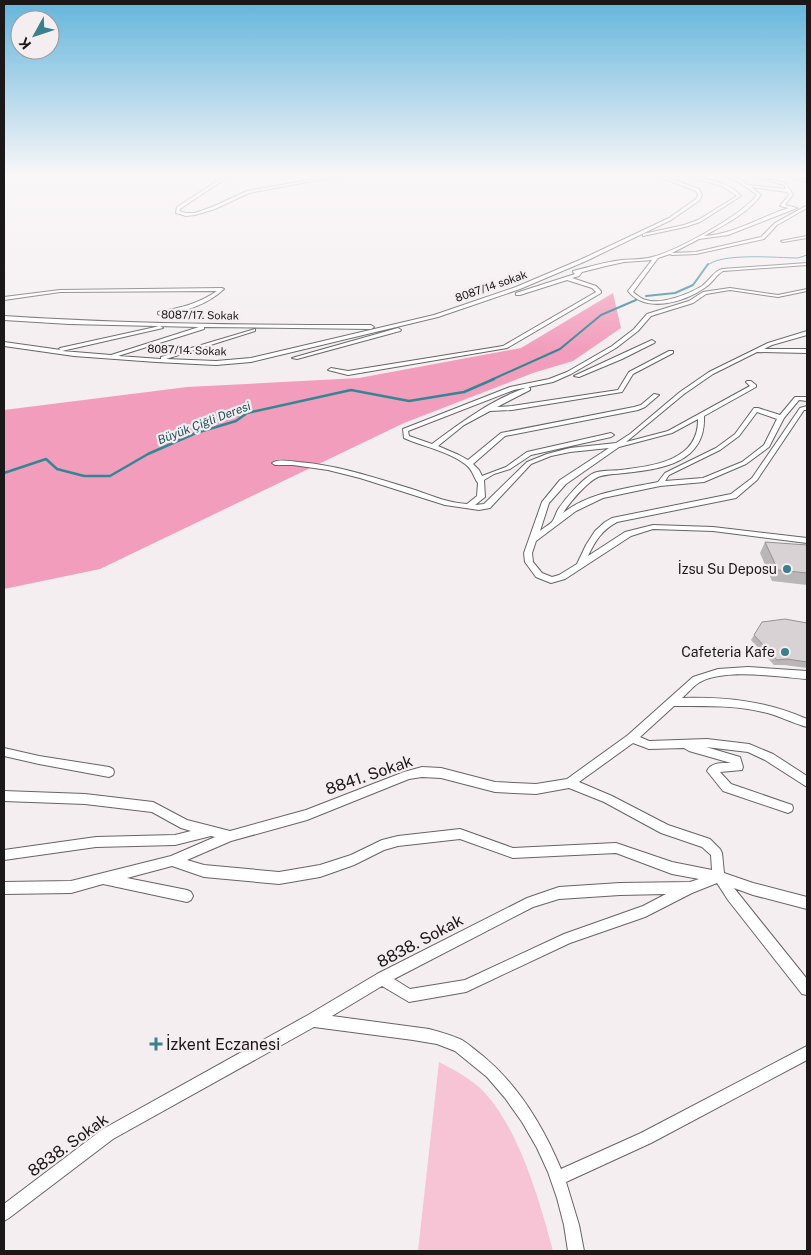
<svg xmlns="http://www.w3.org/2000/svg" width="811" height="1255" viewBox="0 0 811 1255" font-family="'Public Sans',sans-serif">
	<rect width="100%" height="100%" fill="#f4eef0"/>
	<path fill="#f6c4d4" d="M 439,1062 C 454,1070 472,1079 484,1092 C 519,1129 540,1202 553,1251 L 418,1251 Z"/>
	<path fill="#f29dbb" d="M 613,293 L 621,328 L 573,361 L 533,373 L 404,423 L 100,569 L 4,589 L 4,410 L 187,387 L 359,378 L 521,348 Z"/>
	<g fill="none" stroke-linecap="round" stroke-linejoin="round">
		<path stroke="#338795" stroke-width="1" d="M 707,266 C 719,252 779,258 798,258 L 807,255"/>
		<path stroke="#338795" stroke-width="2" d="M 646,296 L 675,293 L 693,285 L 708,264
			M 491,380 L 560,349 L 601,315 L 636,300"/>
		<path stroke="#338795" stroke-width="2.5" d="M 4,473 L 46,459 L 57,469 L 84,476 L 110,476 L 148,454 L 196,433 L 236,421 L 247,413 L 351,390 L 409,401 L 464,392 L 494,379"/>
		<g stroke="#686365" stroke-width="2">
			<path id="minor" d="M 225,176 L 229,176 L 180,209 L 179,211 L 186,213 L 195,213 L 212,207 L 247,191 L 333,176 L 339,176 L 249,193 L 215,209 L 195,215 L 186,216 L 176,213 L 177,207 Z
				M 657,176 L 662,176 L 699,189 L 702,195 L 700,200 L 671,220 L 586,261 L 520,289 L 438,317 L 251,362 L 216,365 L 156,362 L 74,356 L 4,346 L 4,342 L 61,350 L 59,349 L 60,348 L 160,326 L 163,328 L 62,351 L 111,355 L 199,327 L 69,324 L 4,320 L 4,316 C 126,324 249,325 371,325 L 374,327 L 371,329 L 204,327 L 204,329 L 118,356 L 161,359 L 161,357 L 255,329 L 255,331 L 166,359 L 216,361 L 251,358 L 434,315 L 516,287 L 582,259 L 669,218 L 696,199 L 698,195 L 696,191 Z
				M 687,176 L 692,176 C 709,180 729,182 741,196 L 700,222 L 685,227 L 643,236 L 643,234 L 684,225 L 698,220 L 737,196 L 722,186 Z
				M 726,176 L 730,176 L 741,180 L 748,185 L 786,189 L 784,185 L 751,176 L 786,183 L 793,195 L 785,205 L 797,208 L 728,235 L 699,239 L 672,253 L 696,252 L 761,237 L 775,223 L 806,206 L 807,206 L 807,208 L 777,225 L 764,239 L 696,254 L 672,255 L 670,254 L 658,258 L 633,292 C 637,295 641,299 646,300 C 661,305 689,294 702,286 C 710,280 713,272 722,269 L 807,263 L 807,265 L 723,271 C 716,275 713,282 706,287 C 685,302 646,314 628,291 L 652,260 L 624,262 L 606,266 L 582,272 L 579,276 L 572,278 L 596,286 L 601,291 L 601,293 L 507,348 L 348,375 L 328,370 L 331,368 L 348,371 L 503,346 L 596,292 L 592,288 L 567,280 L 520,295 L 516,295 L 516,293 L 575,274 L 573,272 L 573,271 C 589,267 605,262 622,260 C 632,259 642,260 652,257 C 677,251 742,215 757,195 L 739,182 ZM 751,187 L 787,192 L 789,195 L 780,206 L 789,208 C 760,217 735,234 704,236 C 724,225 747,214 761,195 Z
				M 784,176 L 789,176 L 807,180 L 807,182 Z
				M 807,236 L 807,238 L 783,242 L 781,241 Z
				M 222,288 L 224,289 C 207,305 184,312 160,315 L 158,314 L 158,312 C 180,308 198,304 217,291 L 60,292 L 4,300 L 4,297 L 60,290 Z
				M 730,288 L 778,295 L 807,289 L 807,291 L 778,297 L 730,290 L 706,294 L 693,303 L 651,316 L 638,331 L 616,348 L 571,374 L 553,382 L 514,390 L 408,431 L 409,436 L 432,444 C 461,422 493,399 528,387 L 530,388 L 530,390 L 497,407 L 512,406 L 618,390 L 629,372 L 669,351 L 673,351 L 673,353 L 633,374 L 622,392 L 512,410 L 490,411 L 464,425 L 438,446 L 459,455 L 468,460 L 501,433 L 634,407 L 641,405 L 654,394 L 659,395 L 645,407 L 638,410 L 505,436 L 473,464 L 479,470 L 482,476 L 506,467 L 527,452 L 611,433 L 614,435 L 611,437 L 531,455 L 510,469 L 494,474 L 484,480 L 485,497 L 475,505 L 484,504 L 527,462 L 547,454 L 570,448 L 616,443 L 630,434 L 680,392 L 709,372 L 768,343 L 807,331 L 807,335 L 772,345 L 764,349 L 807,349 L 807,353 L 757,352 L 713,374 L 684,394 L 626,442 L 668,431 L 750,386 L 746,382 L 747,381 L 751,381 L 756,385 L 756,387 L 704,416 C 706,463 662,469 625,473 C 616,474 605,474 598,477 C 587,482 570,502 563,513 C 590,492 625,489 658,482 L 665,473 L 716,448 L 735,434 L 754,408 L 758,408 L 780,415 L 795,397 L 807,397 L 807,401 L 799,400 L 784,418 L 769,447 L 746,464 L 704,482 L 660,486 L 603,498 L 576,511 L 536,541 L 532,553 L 533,562 L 542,573 L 552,577 L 559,575 L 577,564 L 586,545 L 595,531 L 605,522 L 612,518 L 731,494 L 752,478 L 800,408 L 807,406 L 807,410 L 804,410 L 757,480 L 736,498 L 617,522 C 602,530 595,541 588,556 L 625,532 L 653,525 L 713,527 L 807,538 L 807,543 L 713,531 L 653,529 L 631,536 L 565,579 L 551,583 L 536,577 L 525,562 L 524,553 L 542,502 L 560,480 L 609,448 L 570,452 L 551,456 L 531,464 L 490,508 L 479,510 L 445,505 L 360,478 L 328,470 L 293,465 L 275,465 L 272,463 C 278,459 290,461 298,462 C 338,465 376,478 415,490 C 432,496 449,503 467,504 L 477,496 L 478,483 C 473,477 474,471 465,464 C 448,451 424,447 404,438 L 403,429 L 510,387 L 549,379 L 567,372 L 612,346 L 634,329 L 647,314 L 689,301 L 703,292 ZM 757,412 L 777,419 L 764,445 L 742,462 L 703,478 L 665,481 L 669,475 L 720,450 L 739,436 ZM 698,419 C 699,461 653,466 621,470 C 613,471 602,470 594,473 C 583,478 566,498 559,508 C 556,512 555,518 552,522 C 549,525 543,528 540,531 L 549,503 L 566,484 L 619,447 L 672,433 Z
				M 398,328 L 401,330 L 400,331 L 297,359 L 292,358 Z
				M 652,340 L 655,342 L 654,343 L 622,359 L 579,377 L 574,376 Z
				M 748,667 L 807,671 L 807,679 C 778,677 726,668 700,682 C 693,686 688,693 682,698 C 728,697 765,701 807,719 L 807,727 C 792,723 778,715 763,712 C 734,705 704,706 674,706 L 640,737 L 649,741 L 707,739 L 749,744 L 773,754 L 807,776 L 807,787 L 765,760 L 748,752 L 706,747 L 740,757 L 743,767 L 742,770 L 720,772 L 731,784 L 792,805 L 793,808 L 792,811 L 788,813 L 723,791 L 707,771 C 711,762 722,763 731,763 L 689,751 L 684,748 L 649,749 L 633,743 L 579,782 L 612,796 L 668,825 L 710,839 L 720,849 L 722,853 L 724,873 L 753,883 L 807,897 L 807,909 L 753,895 L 734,888 L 807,979 L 807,995 L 802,994 L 728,900 L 717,883 L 692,893 L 645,917 L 570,943 L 466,992 L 409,1002 L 382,986 L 332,1016 L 429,1029 C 440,1032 451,1035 462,1040 C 469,1044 476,1051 483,1056 C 519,1086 543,1126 561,1169 L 641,1133 L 807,1046 L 807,1060 L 651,1143 L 566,1182 L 579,1225 L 584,1251 L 568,1251 L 564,1225 L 557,1198 L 548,1172 L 537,1148 L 522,1122 L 505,1098 L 487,1077 L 455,1051 L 437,1044 L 413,1040 L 314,1027 L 113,1139 L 9,1218 L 4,1221 L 4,1204 L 103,1129 L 308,1015 L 377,974 L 527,898 L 559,887 L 620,883 L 690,882 L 699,879 L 672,874 L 616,853 L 513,858 L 460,839 L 398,846 L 384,850 L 354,865 L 320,877 L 279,884 L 204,877 L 172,866 L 127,878 L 187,890 L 191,892 L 193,896 L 191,900 L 187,902 L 103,884 L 71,893 L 4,894 L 4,882 L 71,881 L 171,856 L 215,837 L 211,836 L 175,845 L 96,847 L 4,860 L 4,850 L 96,837 L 175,835 L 191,831 L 181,828 L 152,812 L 85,804 L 4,801 L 4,791 L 85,794 L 153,802 L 187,820 L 230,831 L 306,810 L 404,772 L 422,767 L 441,768 L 495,782 L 536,784 L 567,779 L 628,735 L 693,677 L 718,669 ZM 422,777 L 441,778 L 495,792 L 536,794 L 569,788 L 604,802 L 661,833 L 702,847 L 711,855 L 712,870 L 672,862 L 616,843 L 513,848 L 460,829 L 398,836 L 382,840 L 351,855 L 320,865 L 279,872 L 204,865 L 187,860 L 231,841 L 307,820 L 409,779 ZM 666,894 L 643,906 L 564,934 L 465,980 L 410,989 L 394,979 L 533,907 L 559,899 L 620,895 Z
				M 4,748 L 39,756 L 109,767 L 113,769 L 114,772 L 113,775 L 109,777 L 39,764 L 4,756 Z"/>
		</g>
		<use href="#minor" fill="#fff" fill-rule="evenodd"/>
	</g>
	<path fill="#bab5b6" d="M 765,542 L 807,545 L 807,585 L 772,581 L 760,553 Z
		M 762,622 L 807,623 L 807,668 L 784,665 L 774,665 L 751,640 Z"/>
	<path fill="#d8d2d4" stroke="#979394" d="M 765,542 L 807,545 L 807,573 L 778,570 Z
		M 785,619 L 807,623 L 807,662 L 787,659 L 777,660 L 754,635 L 762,622 Z"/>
	<linearGradient id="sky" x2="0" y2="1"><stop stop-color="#63b5dc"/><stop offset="0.5" stop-color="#faf7f8"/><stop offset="1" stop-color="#faf7f8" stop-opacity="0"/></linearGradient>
	<rect width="811" height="351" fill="url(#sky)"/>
	<g fill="#3b818d" stroke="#f4eef0" stroke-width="2">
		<circle cx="787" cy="569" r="5"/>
		<circle cx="785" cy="652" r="5"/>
		<path d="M153.5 1036.5h5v5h5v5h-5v5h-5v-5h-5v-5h5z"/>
	</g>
	<g text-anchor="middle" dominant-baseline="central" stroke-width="4.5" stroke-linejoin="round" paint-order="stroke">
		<g font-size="11" fill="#1b1819" stroke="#f4eef0">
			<text transform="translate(491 286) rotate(-19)">8087/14 sokak</text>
			<text transform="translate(200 315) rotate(1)">8087/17. Sokak</text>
			<text transform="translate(187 350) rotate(2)">8087/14. Sokak</text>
		</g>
		<g font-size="12" font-style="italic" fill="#21535c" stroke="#f4eef0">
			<text transform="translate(204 423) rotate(-21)">Büyük Çiğli Deresi</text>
		</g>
		<g font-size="14" fill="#1b1819" stroke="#f4eef0" text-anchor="end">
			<text x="777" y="569">İzsu Su Deposu</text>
			<text x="775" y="652">Cafeteria Kafe</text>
		</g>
		<g font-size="16" fill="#1b1819" stroke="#f4eef0">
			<text transform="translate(369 775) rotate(-19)">8841. Sokak</text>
			<text transform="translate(420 941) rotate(-28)">8838. Sokak</text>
			<text transform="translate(68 1145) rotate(-36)">8838. Sokak</text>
		</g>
		<g font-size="16" fill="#1b1819" stroke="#f4eef0" text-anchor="start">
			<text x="166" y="1044">İzkent Eczanesi</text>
		</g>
	</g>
	<rect width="811" height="1255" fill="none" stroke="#1b1819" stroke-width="10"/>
	<g transform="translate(35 35) rotate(230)"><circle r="24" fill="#f4eef0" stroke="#9d989a"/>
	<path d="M0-4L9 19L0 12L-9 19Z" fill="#3b818d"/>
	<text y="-8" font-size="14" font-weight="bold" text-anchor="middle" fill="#1b1819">K</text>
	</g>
</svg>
